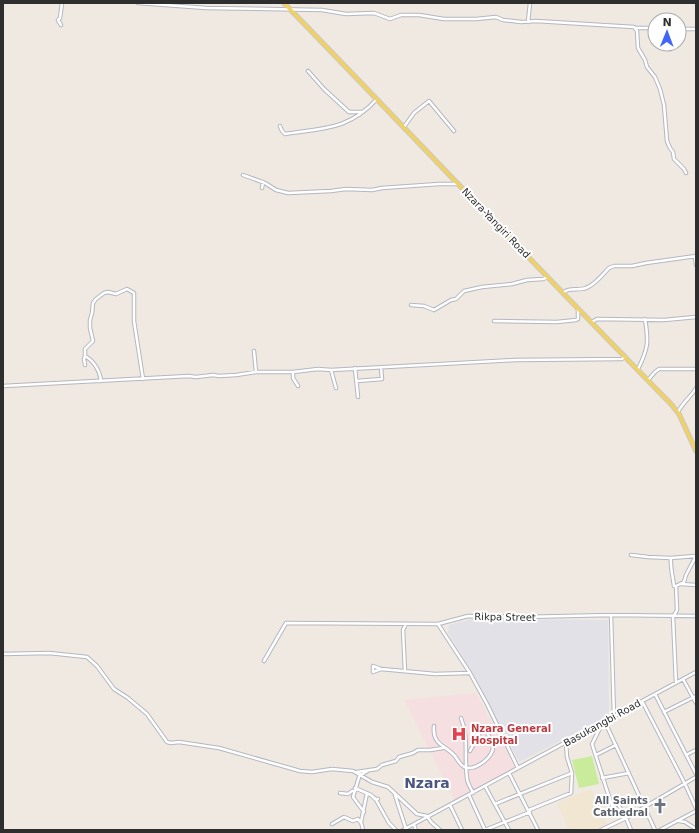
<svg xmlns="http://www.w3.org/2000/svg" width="699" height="833" viewBox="0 0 699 833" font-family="'DejaVu Sans',sans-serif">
	<rect width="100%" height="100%" fill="#efe9e1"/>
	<path fill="#e3e1e8" d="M 472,619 L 608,620 L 609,716 L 519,762 L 474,675 L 448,633 L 449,625 Z"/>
	<path fill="#f0e6d1" d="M 591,789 L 607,825 L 595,830 L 569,830 L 557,803 Z"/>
	<path fill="#f5dfe0" d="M 476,693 L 515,768 L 455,801 L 404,700 Z"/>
	<path fill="#c9ec9a" d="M 592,756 L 599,784 L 579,788 L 572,760 Z"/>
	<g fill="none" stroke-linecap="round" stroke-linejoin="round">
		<g stroke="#b4b7c1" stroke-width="4.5">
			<path id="minor" d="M 138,3 L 206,8 L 322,10 L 346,14 L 374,13 L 390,19 L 401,15 L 419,15 L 444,19 L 476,19 L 496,17 L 503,20 L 521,22 L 536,21 L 634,27 L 637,31 L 638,48 L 645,60 L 647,67 L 655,77 L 660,89 L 664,105 L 667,141 L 670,148 L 673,152 L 674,159 L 684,169 L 686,173
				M 528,22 L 530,3
				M 61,25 L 58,20 L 60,18 L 62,3
				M 636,28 L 655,28
				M 679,29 L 696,29
				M 308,71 L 324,89 L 349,112 L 362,112
				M 280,126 L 282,131 L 285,134 C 323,128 349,130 377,99
				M 404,127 L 414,113 L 429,101 L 454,131
				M 243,175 L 265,183 L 276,190 L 288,193 L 331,191 L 346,189 L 372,190 L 382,188 L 439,184 L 459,184
				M 262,188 L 263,182
				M 695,256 L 696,265
				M 564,292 C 570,287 579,291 586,288 C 595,285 602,275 609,268 L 614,266 L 632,266 L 646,263 L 696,256
				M 411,305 L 424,306 L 434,310 L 451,300 L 456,299 L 464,291 L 482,287 L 512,284 L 527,280 L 543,279 L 548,277
				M 494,321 L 557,322 L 576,320 L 578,319 L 578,308
				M 592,322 L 597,319 L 664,320 L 696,317
				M 254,351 L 256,372
				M 85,356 C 94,361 100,371 101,381
				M 85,365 L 84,359 L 85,356 L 85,349 L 93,341 L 90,328 L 90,320 L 92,313 L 93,303 L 96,299 L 104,293 L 108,292 L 116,294 L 127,289 L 134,293 L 134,321 L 143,379
				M 355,368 L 358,397
				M 638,369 C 648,349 649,342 645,319
				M 331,370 L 336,388
				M 293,372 L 293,378 L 298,386
				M 648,380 L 655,372 L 659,369 L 696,369
				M 357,381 L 382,379 L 381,367
				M 3,386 L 189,376 L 196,377 L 213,375 L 219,376 L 236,375 L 256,372 L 293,372 L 318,369 L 331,370 L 515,360 L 622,359 L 625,356
				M 678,412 C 683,402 691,397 696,388
				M 631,555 L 648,557 L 671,558 L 695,556
				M 671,558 C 670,567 673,577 674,586 L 676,586
				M 681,584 L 696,585
				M 611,615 L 614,717
				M 438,624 L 470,673 L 487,704 L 518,768
				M 3,654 L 49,653 L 87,657 L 97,666 L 114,689 L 128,698 L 147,714 L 167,742 L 171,743 L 179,742 L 219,748 L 300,771 L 312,772 L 332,769 L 353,771 L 372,782 L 388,787 L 417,814 L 427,816 L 431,822 L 440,830
				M 264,661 L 286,623 L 438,624 L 468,616 L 522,617 L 611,615 L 696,616
				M 381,669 L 373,672 L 373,666 L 381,669 L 435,674 L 469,673
				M 405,671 L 403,630 L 406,624
				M 683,679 L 696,703
				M 676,683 L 673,617 L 677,610 L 676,586 L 684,582 L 686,575 L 696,556
				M 655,694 L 696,774
				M 642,701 L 685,784 L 696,808
				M 664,712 L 696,696
				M 461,718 C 469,737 464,758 467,778 C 467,783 471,788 473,793
				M 605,722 L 655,830
				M 602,724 L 592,744 L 612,806 L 640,797
				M 434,726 C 432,745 445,745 454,755 C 458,759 460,767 467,768 C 477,769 494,757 493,746 C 493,740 486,732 483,727
				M 470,751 L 483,727
				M 596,755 L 616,745
				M 686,755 L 696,750
				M 357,772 L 377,769 L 382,765 L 396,761 L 399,757 L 413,753 L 418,750 L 430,750 L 443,748
				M 509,773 L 538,830
				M 360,774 L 353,797 L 364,812
				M 361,775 L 369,770
				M 602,778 L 629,773
				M 485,786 L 509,830
				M 355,788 L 371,795 L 375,799 L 378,799
				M 340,793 L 348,794 L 352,791 L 354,791
				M 395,795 L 406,829
				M 469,795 L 485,830
				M 375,798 L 389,823 L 396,830
				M 495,804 L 572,773
				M 618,804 L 626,818 L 631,830
				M 450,805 L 462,830
				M 529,810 L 571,793 L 572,773 L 567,757 L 566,743
				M 679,821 L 685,822 L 696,829
				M 332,824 L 344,817 L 353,821 L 358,819 L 361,823
				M 414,825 L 416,830
				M 363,830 L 361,822 L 367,793
				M 403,830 L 696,672
				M 485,830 L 530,812
				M 601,830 L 626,818 L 696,777
				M 660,830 L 696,811"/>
		</g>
		<g stroke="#c9c9c9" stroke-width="5.5">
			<path id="major" d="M 284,3 C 413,136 541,272 671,404 L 679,414 L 696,451"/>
		</g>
		<use href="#minor" stroke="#fff" stroke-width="2.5"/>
		<use href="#major" stroke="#f2d163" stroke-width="3.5"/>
	</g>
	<defs>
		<g id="hospital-bare" transform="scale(1.2)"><path d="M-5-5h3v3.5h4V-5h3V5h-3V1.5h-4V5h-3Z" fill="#e0444e" stroke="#fff" stroke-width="2.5" paint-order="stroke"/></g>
		<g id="church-bare" transform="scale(1.2)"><path d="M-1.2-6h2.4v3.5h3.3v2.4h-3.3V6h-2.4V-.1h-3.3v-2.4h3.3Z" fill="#6b7280" stroke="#fff" stroke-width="2.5" paint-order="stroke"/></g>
	</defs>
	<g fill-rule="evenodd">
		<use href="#hospital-bare" x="459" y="734"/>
		<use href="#church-bare" x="660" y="806"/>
	</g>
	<g text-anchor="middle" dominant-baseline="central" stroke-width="4" stroke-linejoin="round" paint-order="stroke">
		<g font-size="10" fill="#2e2e2e" stroke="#fff">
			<text transform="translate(496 223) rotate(46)">Nzara-Yangiri Road</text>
			<text transform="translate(505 617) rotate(1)">Rikpa Street</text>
			<text transform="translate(602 723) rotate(-29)">Basukangbi Road</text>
		</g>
		<g font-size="10" font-weight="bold" fill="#be3a42" stroke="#fff" text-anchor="start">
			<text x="471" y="728">Nzara General<tspan x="471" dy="12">Hospital</tspan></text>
		</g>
		<g font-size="10" font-weight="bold" fill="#5b616d" stroke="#fff" text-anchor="end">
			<text x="648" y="800">All Saints<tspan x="648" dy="12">Cathedral</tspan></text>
		</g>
		<g font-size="14" font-weight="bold" fill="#4d5680" stroke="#fff">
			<text x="427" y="783">Nzara</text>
		</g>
	</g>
	<rect width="699" height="833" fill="none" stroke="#2e2e2e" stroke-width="8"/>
	<g transform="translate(667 32) rotate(1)"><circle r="19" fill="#ffffff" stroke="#ababab"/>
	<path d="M0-3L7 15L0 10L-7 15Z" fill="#4264fb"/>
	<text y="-6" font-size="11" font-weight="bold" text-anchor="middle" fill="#2e2e2e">N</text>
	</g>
</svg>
